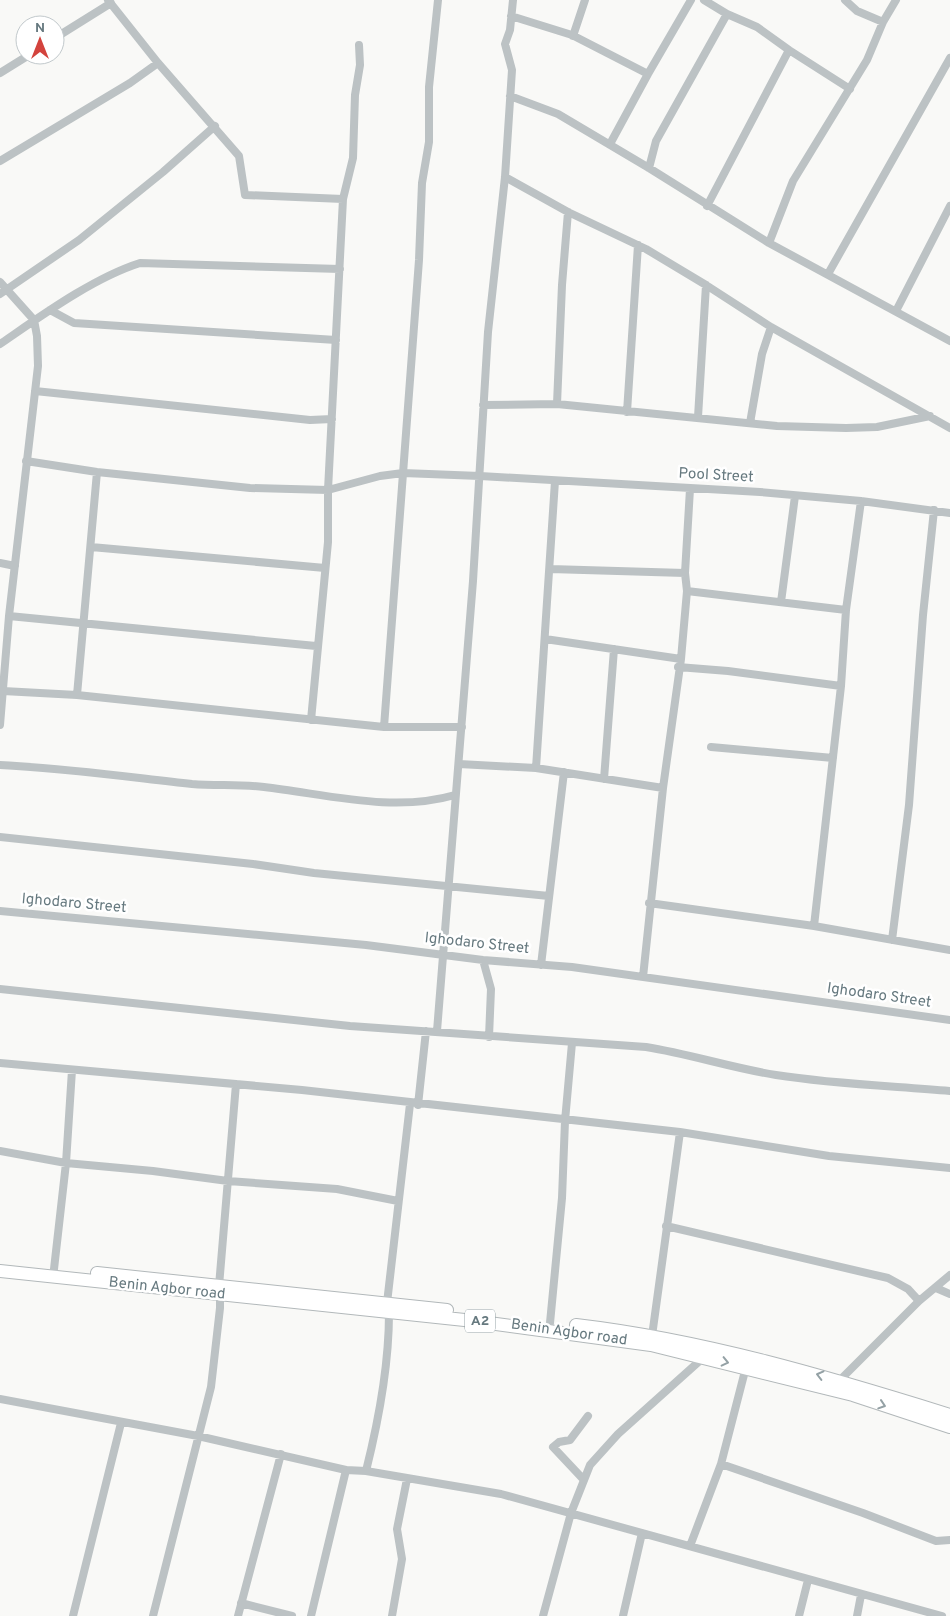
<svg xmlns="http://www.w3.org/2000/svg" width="950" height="1616" viewBox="0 0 950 1616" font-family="Overpass,sans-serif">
	<rect width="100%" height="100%" fill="#f9f9f7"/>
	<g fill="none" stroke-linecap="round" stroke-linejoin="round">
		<g stroke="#b2b8ba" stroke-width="14">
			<path id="trunk" d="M 0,1271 L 474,1321 L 651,1345 L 853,1395 L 950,1427
				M 97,1273 L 447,1310
				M 576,1325 C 704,1340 828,1377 950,1415"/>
		</g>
		<path stroke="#bcc2c4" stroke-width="8" d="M 108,0 L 158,63 L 239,156 L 245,195 L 343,199
			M 704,0 L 727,14 L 757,27 L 789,50 L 707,206
			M 845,0 L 857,11 L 883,22
			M 511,16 L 572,35 L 648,74 L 610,144
			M 573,36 L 585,0
			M 55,38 L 111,3
			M 789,50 L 850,89
			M 0,73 L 29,55
			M 648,74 L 691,0
			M 510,96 L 558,114 L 649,168 L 769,243 L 950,341
			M 0,161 L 130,83 L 158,63
			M 649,168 L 656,141 L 727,14
			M 505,177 L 568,212 L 646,249 L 706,285 L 771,327 L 950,428
			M 769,243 L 793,181 L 867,60 L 883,22 L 896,0
			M 828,274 L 950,58
			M 0,282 L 34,320 L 37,336 L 38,366 L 9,616 L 0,725
			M 0,294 L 79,240 L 163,172 L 215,126
			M 50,310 L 74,323 L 336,340
			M 896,311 L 950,206
			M 0,344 C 41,316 93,278 140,263 L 340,269
			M 35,391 L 310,420 L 332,419
			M 557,404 L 562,285 L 568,212
			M 483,405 L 557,404 L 777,426 L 846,428 L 877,427 L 930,416
			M 627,412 L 638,245
			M 698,417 L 706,285
			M 750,423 L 762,354 L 771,327
			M 26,461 L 97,472 L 250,488 L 328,490 L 380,476 L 403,473 L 480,476 L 760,492 L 861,501 L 950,513
			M 91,547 L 325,568
			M 0,563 L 15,566
			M 550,569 L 685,573
			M 687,591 L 846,610
			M 781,602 L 795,496
			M 9,616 L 316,646
			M 545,639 L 681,659
			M 678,667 L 728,671 L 841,686
			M 3,691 L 77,695 L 384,727 L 462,727
			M 77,695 L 97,472
			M 311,720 L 328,542 L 328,490 L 343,199 L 353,158 L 355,95 L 360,65 L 359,45
			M 384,727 L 419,260 L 422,183 L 429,142 L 429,87 L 438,0
			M 711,747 L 833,758
			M 459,764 L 536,768 L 663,788
			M 0,765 C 64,768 128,777 192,784 C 216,786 240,784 264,787 C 326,794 393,813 455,795
			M 536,768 L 555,481
			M 604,779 L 614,649
			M 0,837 L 253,864 L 314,873 L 549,896
			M 649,903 L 814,926 L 950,950
			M 0,911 L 366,945 L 483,960 L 572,967 L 950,1020
			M 814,926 L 841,686 L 846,610 L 861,501
			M 892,940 L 909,805 L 923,615 L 934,510
			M 483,960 L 491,989 L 489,1037
			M 541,965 L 564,772
			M 643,977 L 663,788 L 681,659 L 687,591 L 685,573 L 690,489
			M 0,989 L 350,1026 L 646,1047 C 690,1054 732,1068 776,1075 C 833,1084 892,1086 950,1091
			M 437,1031 L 473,581 L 488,332 L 505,177 L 512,70 L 505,44 L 510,30 L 513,0
			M 0,1063 L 302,1090 L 680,1132 L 829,1156 L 950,1168
			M 418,1105 L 426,1031
			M 0,1151 L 66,1163 L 153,1171 L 228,1181 L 337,1189 L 398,1201
			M 666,1226 L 888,1278 L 908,1289 L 919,1301
			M 54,1269 L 66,1163 L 72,1070
			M 219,1286 L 236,1084
			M 936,1288 L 950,1294
			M 387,1303 L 410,1104
			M 550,1323 L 562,1198 L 565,1121 L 572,1043
			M 652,1336 L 680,1132
			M 840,1380 L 919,1301 L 950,1275
			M 0,1399 L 198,1436 L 346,1470 L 366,1471 L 501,1494 L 942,1616
			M 721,1464 L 863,1513 L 936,1541 L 950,1540
			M 366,1471 C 379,1419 389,1367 389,1313
			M 584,1480 L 553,1447 L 559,1442 L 570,1440 L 588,1416
			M 690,1546 L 721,1464 L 746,1367
			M 241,1603 L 292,1616
			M 73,1616 L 121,1423
			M 153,1616 L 211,1387 L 220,1308 L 220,1295
			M 238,1616 L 281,1454
			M 311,1616 L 346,1470
			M 392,1616 L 402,1559 L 397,1529 L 407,1479
			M 543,1616 L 571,1513 L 590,1465 L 618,1434 L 704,1357
			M 623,1616 L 642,1533
			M 799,1616 L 808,1580
			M 857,1616 L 861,1595"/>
		<use href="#trunk" stroke="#fff" stroke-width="12"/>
	</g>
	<defs><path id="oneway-chevron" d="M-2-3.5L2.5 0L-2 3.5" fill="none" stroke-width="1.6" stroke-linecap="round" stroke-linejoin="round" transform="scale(1.25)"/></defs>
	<g stroke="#94a1a5">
		<use href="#oneway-chevron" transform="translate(725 1362) rotate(13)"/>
		<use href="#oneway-chevron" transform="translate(820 1375) rotate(-166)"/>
		<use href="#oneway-chevron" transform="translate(882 1405) rotate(18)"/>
	</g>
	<g text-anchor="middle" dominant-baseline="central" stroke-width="5" stroke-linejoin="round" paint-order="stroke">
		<rect fill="#fff" stroke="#94a1a5" stroke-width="1" x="465" y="1309.5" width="30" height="23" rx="4"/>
		<g font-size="14" font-weight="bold" fill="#66797f">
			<text x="480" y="1321">A2</text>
		</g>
		<g font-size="15" fill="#66797f" stroke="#fff">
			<text transform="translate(716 476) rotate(3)">Pool Street</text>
			<text transform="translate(74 904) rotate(5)">Ighodaro Street</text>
			<text transform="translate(477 944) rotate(6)">Ighodaro Street</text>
			<text transform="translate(879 996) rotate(8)">Ighodaro Street</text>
			<text transform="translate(167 1289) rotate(6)">Benin Agbor road</text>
			<text transform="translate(569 1333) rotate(8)">Benin Agbor road</text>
		</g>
	</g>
	<g transform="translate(40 40)"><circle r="24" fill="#ffffff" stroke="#c2c9cc"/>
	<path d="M0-4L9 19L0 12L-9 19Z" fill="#d3433d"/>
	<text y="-8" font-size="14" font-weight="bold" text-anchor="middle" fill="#66797f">N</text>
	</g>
</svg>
